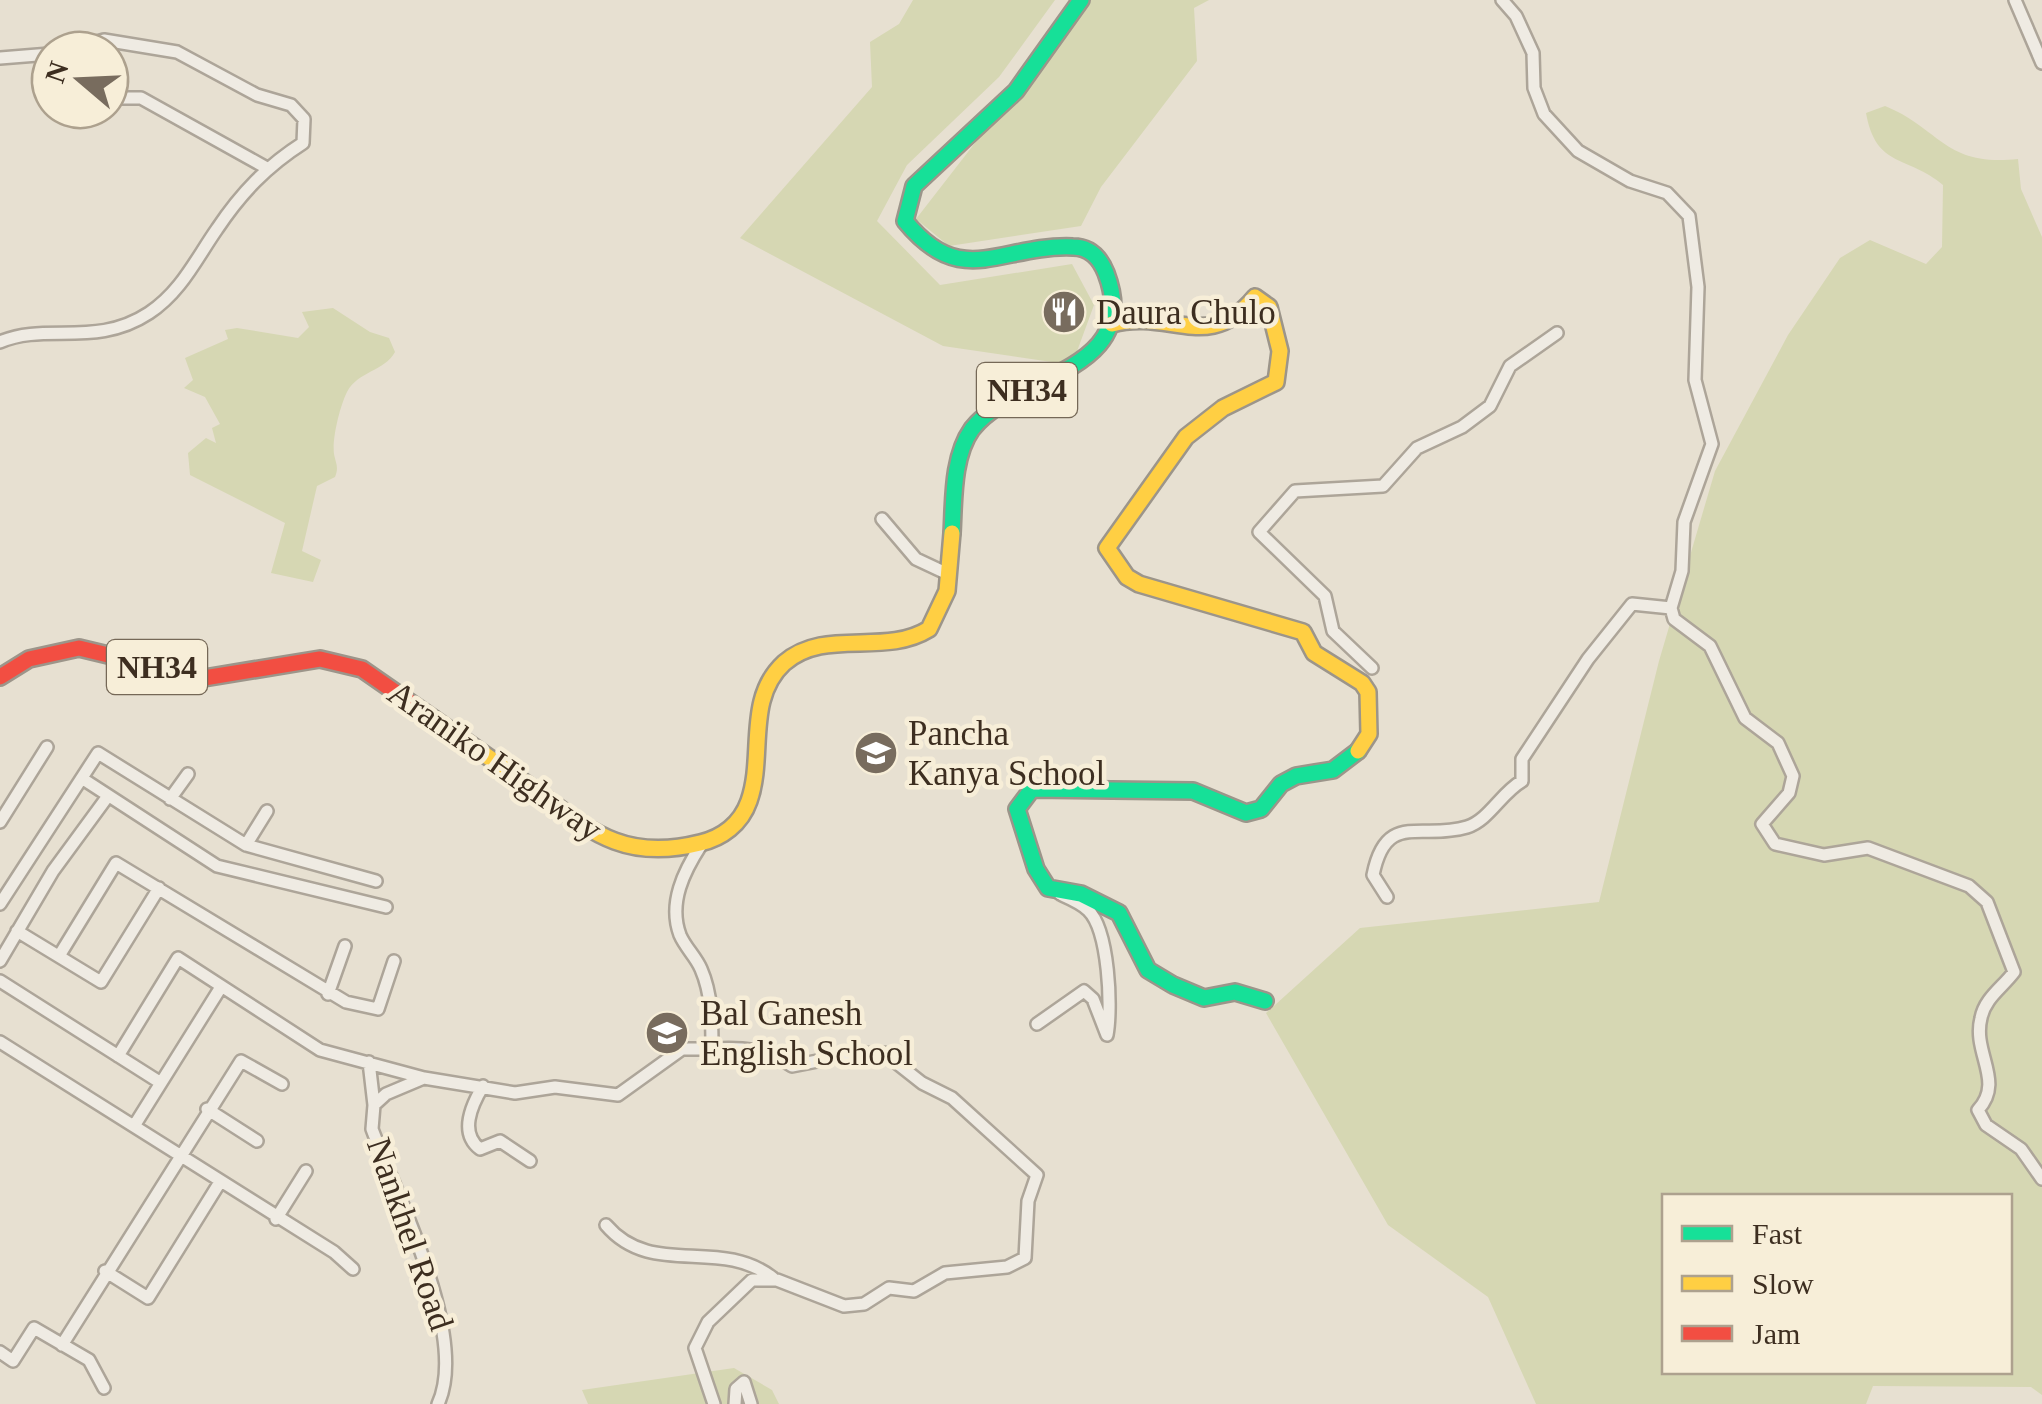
<svg xmlns="http://www.w3.org/2000/svg" width="2042" height="1404" viewBox="0 0 2042 1404" font-family="'Times New Roman',serif">
	<rect width="100%" height="100%" fill="#e7e0d1"/>
	<path fill="#d6d7b3" fill-rule="evenodd" d="M 913,0 L 1055,0 L 999,77 L 907,165 L 877,221 L 940,285 L 1072,264 L 1094,305 L 1072,365 L 943,346 L 740,238 L 872,87 L 870,42 L 899,24 Z
		M 1086,0 L 1209,0 L 1194,8 L 1197,61 L 1101,187 L 1081,226 L 949,246 L 916,219 Z
		M 1885,106 C 1940,128 1944,167 2018,159 L 2021,189 L 2042,237 L 2042,1395 L 2031,1387 L 1873,1386 L 1866,1404 L 1536,1404 L 1488,1297 L 1388,1225 L 1266,1013 L 1360,928 L 1599,902 L 1659,661 L 1715,471 L 1788,335 L 1840,258 L 1870,240 L 1926,264 L 1942,247 L 1943,185 C 1908,155 1876,169 1866,113 ZM 1664,1196 L 2010,1196 L 2010,1372 L 1664,1372 Z
		M 333,308 L 370,332 L 389,338 L 395,352 C 385,371 358,371 347,392 C 340,406 332,438 334,454 C 336,464 339,467 335,477 L 317,486 L 302,551 L 321,560 L 313,582 L 271,573 L 285,523 L 190,475 L 188,453 L 206,438 L 216,443 L 212,428 L 220,424 L 205,397 L 184,388 L 193,380 L 185,358 L 228,339 L 225,330 L 237,328 L 298,338 L 309,327 L 302,312 Z
		M 734,1368 L 772,1390 L 779,1404 L 588,1404 L 582,1390 Z"/>
	<g fill="none" stroke-linecap="round" stroke-linejoin="round">
		<g stroke="#ada599" stroke-width="16">
			<path id="street" d="M 2015,0 L 2042,63
				M 0,58 L 50,54
				M 110,98 L 141,98 L 265,167
				M 0,342 C 46,322 96,348 149,313 C 181,292 196,259 217,229 C 241,193 267,166 303,143 L 304,119 L 291,105 L 257,95 L 177,52 L 104,40 L 68,50
				M 882,519 L 916,559 L 948,574
				M 1671,608 L 1674,619 L 1710,646 L 1745,718 L 1778,743 L 1793,776 L 1789,793 L 1762,824 L 1775,844 L 1824,855 L 1868,848 L 1969,886 L 1987,902 L 2014,972 C 2002,988 1985,998 1981,1018 C 1972,1053 2005,1081 1978,1110 L 1986,1125 L 2021,1149 L 2042,1179
				M 1372,668 L 1333,631 L 1325,596 L 1259,532 L 1295,491 L 1383,486 L 1417,448 L 1462,427 L 1490,406 L 1510,366 L 1557,333
				M 83,779 L 217,866 L 386,907
				M 170,799 L 188,774
				M 0,822 L 47,747
				M 246,845 L 267,811
				M 1387,897 L 1373,875 C 1386,810 1421,841 1467,827 C 1489,820 1501,793 1522,781 L 1522,759 L 1588,659 L 1632,604 L 1671,608 L 1682,571 L 1684,522 L 1712,444 L 1695,380 L 1698,287 L 1689,216 L 1667,193 L 1630,181 L 1578,151 L 1544,114 L 1534,88 L 1533,53 L 1516,16 L 1502,0
				M 0,904 L 98,753 L 246,845 L 376,881
				M 17,931 L 101,982 L 159,888
				M 59,956 L 116,863 L 346,1002 L 378,1009 L 394,961
				M 0,961 L 53,871 L 108,796
				M 0,981 L 161,1083
				M 328,994 L 345,946
				M 1037,1024 L 1084,991 L 1093,999 L 1107,1035 C 1112,1008 1109,930 1088,910 C 1081,903 1069,898 1060,894
				M 0,1042 L 334,1252 L 353,1269
				M 712,1049 C 742,1047 767,1049 792,1066 L 853,1054 L 884,1053 L 922,1083 L 952,1098 L 1037,1175 L 1028,1201 L 1025,1258 L 1007,1267 L 945,1273 L 914,1291 L 889,1288 L 864,1304 L 844,1306 L 777,1280 L 752,1280 L 708,1322 L 695,1348 L 714,1404
				M 118,1056 L 178,958 L 320,1050 L 424,1078
				M 369,1062 L 374,1105
				M 483,1086 C 471,1106 459,1133 480,1149 L 500,1141 L 530,1161
				M 207,1109 L 257,1141
				M 134,1126 L 221,987
				M 276,1219 L 306,1171
				M 606,1225 C 652,1279 719,1236 773,1278
				M 105,1271 L 148,1298 L 220,1182
				M 62,1345 L 241,1061 L 282,1084
				M 0,1352 L 13,1361 L 34,1328 L 89,1360 L 104,1388
				M 438,1404 C 469,1337 398,1199 372,1129 L 374,1105 L 386,1094 L 424,1078 L 515,1093 L 555,1087 L 618,1095 L 682,1049 L 712,1049 C 712,1022 712,994 701,969 C 696,957 685,947 680,935 C 668,903 684,871 701,845
				M 735,1404 L 736,1389 L 744,1382 L 751,1404"/>
		</g>
		<g stroke="#9c958a" stroke-width="20">
			<path id="fast" d="M 952,533 C 954,501 952,457 972,429 C 1016,373 1144,373 1106,273 C 1100,258 1090,247 1073,247 C 1000,244 962,291 905,221 L 914,186 L 1016,91 L 1081,0
				M 1265,1001 L 1235,992 L 1204,998 L 1173,985 L 1148,970 L 1119,913 L 1081,894 L 1048,888 L 1036,869 L 1017,809 L 1032,789 L 1193,791 L 1246,813 L 1261,809 L 1281,784 L 1296,776 L 1333,770 L 1358,751"/>
		</g>
		<g stroke="#9c958a" stroke-width="20">
			<path id="slow" d="M 1112,324 C 1170,308 1208,354 1255,297 L 1269,307 L 1280,351 L 1276,382 L 1223,408 L 1186,437 L 1107,548 L 1127,577 L 1139,584 L 1303,632 L 1314,653 L 1362,683 L 1368,692 L 1369,734 L 1358,751
				M 434,719 C 465,741 497,763 528,785 C 587,828 621,863 700,843 C 722,838 741,824 749,801 C 765,756 745,699 784,663 C 825,627 884,657 929,629 L 947,591 L 952,533"/>
		</g>
		<g stroke="#9c958a" stroke-width="20">
			<path id="jam" d="M 0,677 L 29,659 L 79,648 L 204,678 L 320,659 L 362,669 L 434,719"/>
		</g>
		<use href="#street" stroke="#efebe3" stroke-width="11"/>
		<use href="#fast" stroke="#16e098" stroke-width="15"/>
		<use href="#slow" stroke="#ffcf43" stroke-width="15"/>
		<use href="#jam" stroke="#f24e42" stroke-width="15"/>
	</g>
	<defs>
		<g id="restaurant-disc" transform="scale(2.25)"><circle r="9.5" fill="#786c5e" stroke="#f7eed8"/><path d="M-5-6h1v4h1v-4h1v4h1v-4h1v5L-1.5 .5V6h-2V.5L-5-1ZM5-6V6H3V1.5H1.5Q1.5-4 5-6Z" fill="#fff"/></g>
		<g id="school-disc" transform="scale(2.25)"><circle r="9.5" fill="#786c5e" stroke="#f7eed8"/><path d="M0-5L7-2L0 1L-7-2ZM-4 1L0 2.5L4 1V4Q0 6-4 4Z" fill="#fff"/></g>
	</defs>
	<g fill-rule="evenodd">
		<use href="#restaurant-disc" x="1064" y="312"/>
		<use href="#school-disc" x="876" y="753"/>
		<use href="#school-disc" x="667" y="1033"/>
	</g>
	<g text-anchor="middle" dominant-baseline="central" stroke-width="9" stroke-linejoin="round" paint-order="stroke">
		<g fill="#f7eed8" stroke="#756857" stroke-width="2.5">
			<rect x="977" y="363" width="100" height="54" rx="8"/>
			<rect x="107" y="640" width="100" height="54" rx="8"/>
		</g>
		<g font-size="32" font-weight="bold" fill="#3d2e20">
			<text x="1027" y="390">NH34</text>
			<text x="157" y="667">NH34</text>
		</g>
		<g font-size="35" fill="#3d2e20" stroke="#f7eed8" text-anchor="start">
			<text x="1096" y="312">Daura Chulo</text>
			<text x="908" y="733">Pancha<tspan x="908" dy="40">Kanya School</tspan></text>
			<text x="700" y="1013">Bal Ganesh<tspan x="700" dy="40">English School</tspan></text>
		</g>
		<g font-size="35" fill="#3d2e20" stroke="#f7eed8">
			<text transform="translate(495 761) rotate(35)">Araniko Highway</text>
			<text transform="translate(410 1234) rotate(71)">Nankhel Road</text>
		</g>
	</g>
	<rect x="1662" y="1194" width="350" height="180" fill="#f7eed8" stroke="#ada18e" stroke-width="2.5"/>
	<rect x="1682" y="1226" width="50" height="15" fill="#16e098" stroke="#ada18e" stroke-width="2.5"/>
	<text x="1752" y="1244" font-size="30" fill="#3d2e20">Fast</text>
	<rect x="1682" y="1276" width="50" height="15" fill="#ffcf43" stroke="#ada18e" stroke-width="2.5"/>
	<text x="1752" y="1294" font-size="30" fill="#3d2e20">Slow</text>
	<rect x="1682" y="1326" width="50" height="15" fill="#f24e42" stroke="#ada18e" stroke-width="2.5"/>
	<text x="1752" y="1344" font-size="30" fill="#3d2e20">Jam</text>
	<g transform="translate(80 80) rotate(289)"><circle r="48" fill="#f7eed8" stroke="#ada18e" stroke-width="2.5"/>
	<path d="M0-8L18 38L0 25L-18 38Z" fill="#786c5e"/>
	<text y="-15" font-size="28" font-weight="bold" text-anchor="middle" fill="#3d2e20">N</text>
	</g>
</svg>
